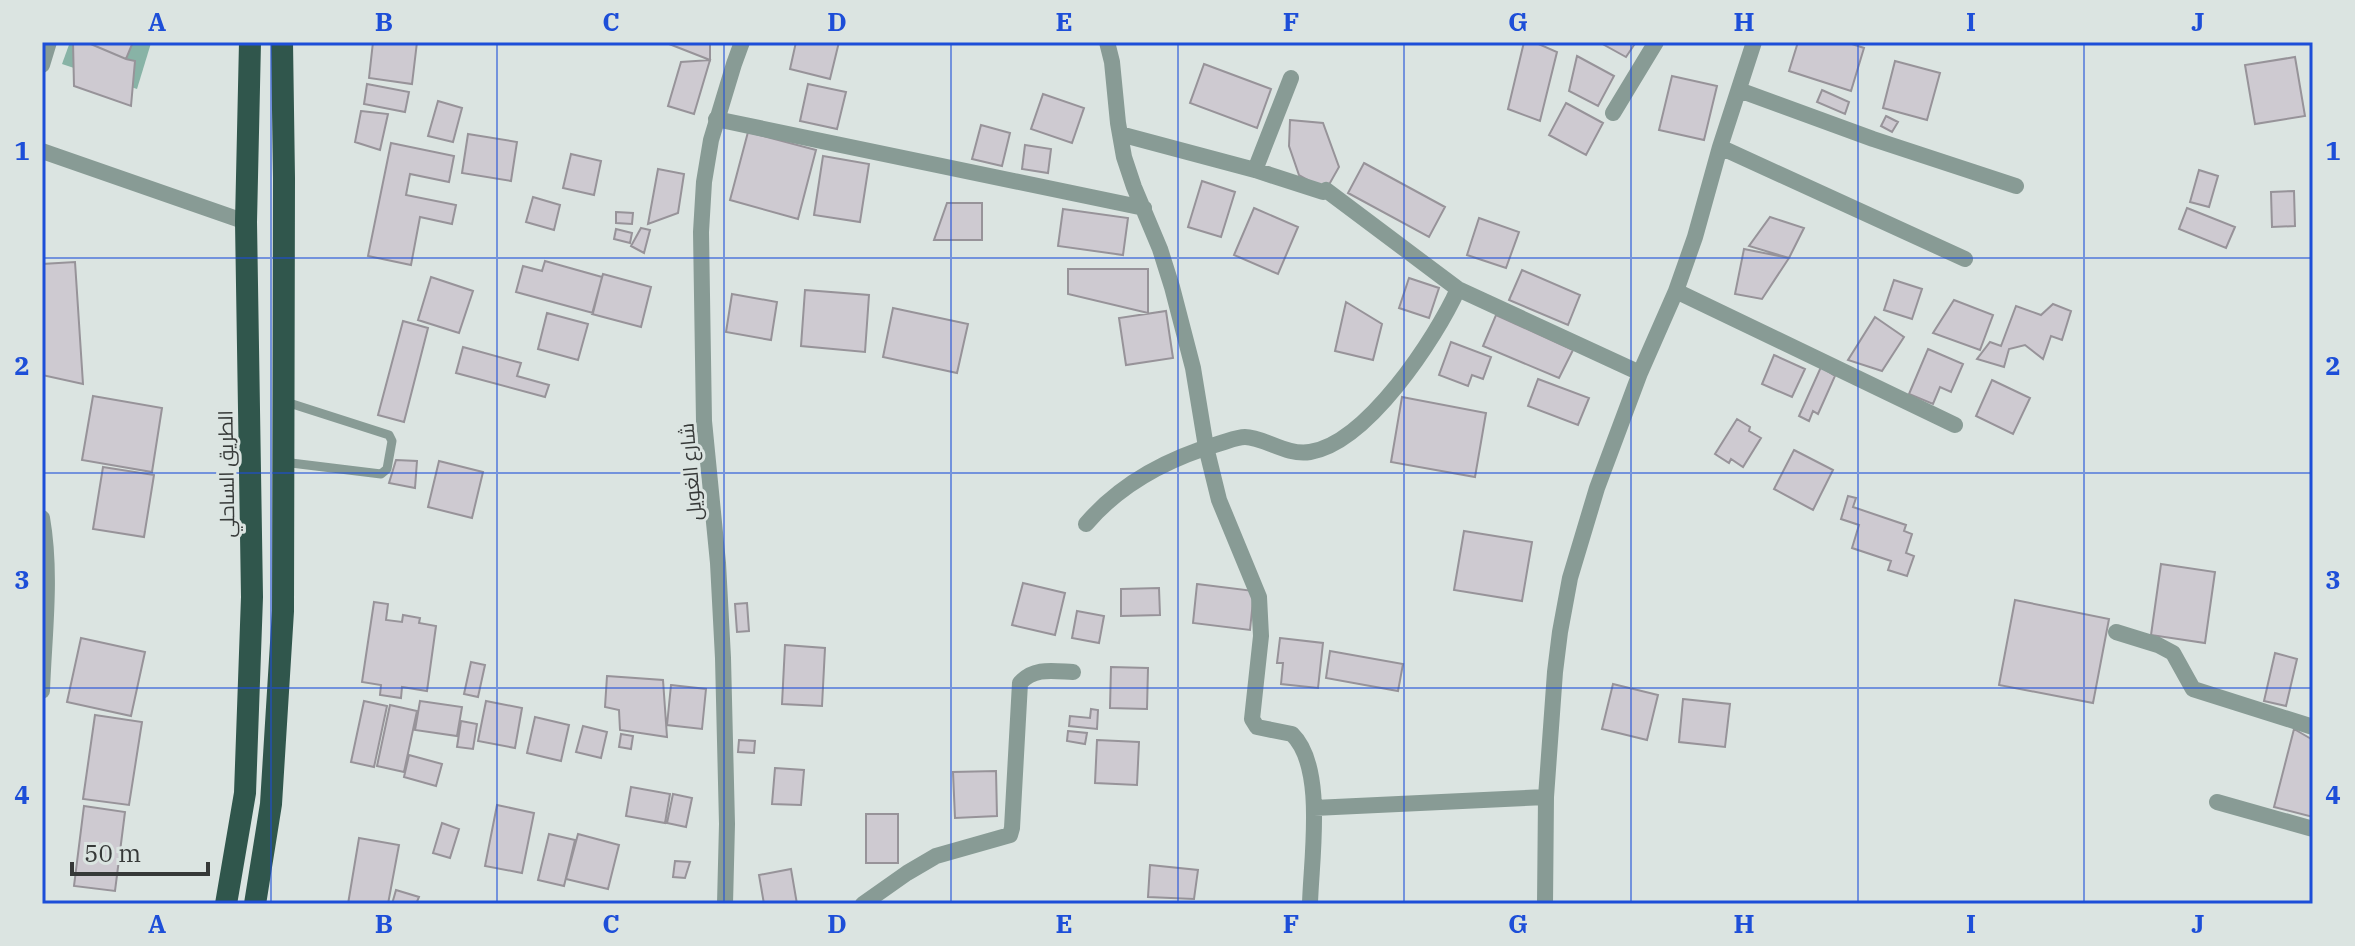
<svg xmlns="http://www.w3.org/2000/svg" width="2355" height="946" viewBox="0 0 2355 946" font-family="'IBM Plex Serif',Cairo,serif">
	<rect width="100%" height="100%" fill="#dbe4e1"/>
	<path fill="#88b3a6" d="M 70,42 L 151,43 L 137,89 L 62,64 Z"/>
	<path fill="#cecad1" stroke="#979399" stroke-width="2" d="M 73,42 L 86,42 L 126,59 L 135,61 L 131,106 L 74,86 Z
		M 86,42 L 133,42 L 126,59 Z
		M 373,42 L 417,42 L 412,84 L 369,78 Z
		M 664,42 L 710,42 L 710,60 Z
		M 796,42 L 839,42 L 830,79 L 790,69 Z
		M 1524,42 L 1534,42 L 1557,52 L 1540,121 L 1508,109 Z
		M 1599,42 L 1636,42 L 1626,57 Z
		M 1798,42 L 1846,42 L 1864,48 L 1851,91 L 1789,71 Z
		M 1577,56 L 1614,76 L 1598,106 L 1569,91 Z
		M 2295,57 L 2305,116 L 2255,124 L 2245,65 Z
		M 710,60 L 694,114 L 668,106 L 681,62 Z
		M 1895,61 L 1940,73 L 1927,120 L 1883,108 Z
		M 1204,64 L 1271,89 L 1257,128 L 1190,103 Z
		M 1672,76 L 1717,86 L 1704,140 L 1659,130 Z
		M 367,84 L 409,92 L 405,112 L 364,104 Z
		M 808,84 L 846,92 L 837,129 L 800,121 Z
		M 1822,90 L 1849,102 L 1845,114 L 1817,102 Z
		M 1043,94 L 1084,108 L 1072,143 L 1031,129 Z
		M 438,101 L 462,108 L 453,142 L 428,136 Z
		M 1566,103 L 1603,123 L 1586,155 L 1549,135 Z
		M 361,111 L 388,114 L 380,150 L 355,142 Z
		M 1886,116 L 1898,122 L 1892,132 L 1881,126 Z
		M 1290,120 L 1323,123 L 1339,167 L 1326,190 L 1299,175 L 1289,146 Z
		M 981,125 L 1010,133 L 1002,166 L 972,159 Z
		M 748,132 L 816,150 L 798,219 L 730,200 Z
		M 468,134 L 517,142 L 511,181 L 462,173 Z
		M 391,143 L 454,156 L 449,182 L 410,174 L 406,195 L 456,205 L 452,224 L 420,217 L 411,265 L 368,256 Z
		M 1025,145 L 1051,149 L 1048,173 L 1022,169 Z
		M 571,154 L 601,161 L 594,195 L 563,188 Z
		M 823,156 L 869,164 L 860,222 L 814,215 Z
		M 1364,163 L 1445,207 L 1429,237 L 1348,193 Z
		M 658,169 L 684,174 L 678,213 L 648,224 Z
		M 2199,170 L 2218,176 L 2209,207 L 2190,202 Z
		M 1202,181 L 1235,192 L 1221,237 L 1188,227 Z
		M 2294,191 L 2295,226 L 2272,227 L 2271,192 Z
		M 533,197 L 560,205 L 554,230 L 526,222 Z
		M 947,203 L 982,203 L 982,240 L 934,240 Z
		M 1254,208 L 1298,227 L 1278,274 L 1234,255 Z
		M 2187,208 L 2235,227 L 2226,248 L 2179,229 Z
		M 1063,209 L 1128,218 L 1123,255 L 1058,246 Z
		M 616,212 L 633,213 L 632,224 L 616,223 Z
		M 1770,217 L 1804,228 L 1789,258 L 1749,246 Z
		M 1479,218 L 1519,232 L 1506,268 L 1467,255 Z
		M 641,228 L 650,230 L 644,253 L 631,246 Z
		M 616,229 L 632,233 L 630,243 L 614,239 Z
		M 1744,249 L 1789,258 L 1762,299 L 1735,294 Z
		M 545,261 L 602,277 L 593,313 L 516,292 L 523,266 L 542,271 Z
		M 75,262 L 83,384 L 42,375 L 42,264 Z
		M 1068,269 L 1148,269 L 1148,313 L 1068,294 Z
		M 1522,270 L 1580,295 L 1568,325 L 1509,300 Z
		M 603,274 L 651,287 L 641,327 L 592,314 Z
		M 431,277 L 473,291 L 459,333 L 418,320 Z
		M 1409,278 L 1439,288 L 1429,318 L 1399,308 Z
		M 1894,280 L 1922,289 L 1912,319 L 1884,310 Z
		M 805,290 L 869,295 L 865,352 L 801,346 Z
		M 732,294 L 777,302 L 771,340 L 726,332 Z
		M 1954,300 L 1993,315 L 1980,350 L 1933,333 Z
		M 1346,302 L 1382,324 L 1373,360 L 1335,351 Z
		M 2053,304 L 2071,311 L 2062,340 L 2051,336 L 2043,359 L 2025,345 L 2009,349 L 2004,367 L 1977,359 L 1990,342 L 2001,346 L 2016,306 L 2041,315 Z
		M 893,308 L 968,324 L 957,373 L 883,357 Z
		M 1166,311 L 1173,358 L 1126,365 L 1119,318 Z
		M 547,313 L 588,324 L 578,360 L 538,349 Z
		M 1496,315 L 1573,350 L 1559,378 L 1483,346 Z
		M 1875,317 L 1904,337 L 1882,371 L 1848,360 Z
		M 403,321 L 428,328 L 404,422 L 378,415 Z
		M 1451,342 L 1491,357 L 1483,379 L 1472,375 L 1468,386 L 1439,375 Z
		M 463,347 L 521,363 L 517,376 L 549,385 L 545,397 L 456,373 Z
		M 1928,349 L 1963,364 L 1951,392 L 1940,387 L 1933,404 L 1909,394 Z
		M 1774,355 L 1805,369 L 1792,397 L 1762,384 Z
		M 1821,367 L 1835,376 L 1818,414 L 1813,411 L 1809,421 L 1799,416 Z
		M 1538,379 L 1589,398 L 1578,425 L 1528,406 Z
		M 1992,380 L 2030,398 L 2013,434 L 1976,416 Z
		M 93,396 L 162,408 L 152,472 L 82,460 Z
		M 1402,397 L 1486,413 L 1475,477 L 1391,462 Z
		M 1737,419 L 1750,427 L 1749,431 L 1761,438 L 1743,467 L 1731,459 L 1729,463 L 1715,454 Z
		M 1794,450 L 1833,470 L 1813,510 L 1774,489 Z
		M 396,460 L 417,461 L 415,488 L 389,483 Z
		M 439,461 L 483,472 L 472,518 L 428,507 Z
		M 103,467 L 154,475 L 144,537 L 93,529 Z
		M 1848,496 L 1856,498 L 1853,507 L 1906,525 L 1904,531 L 1912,534 L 1906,553 L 1914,556 L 1907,576 L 1888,570 L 1891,561 L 1852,548 L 1859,525 L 1841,519 Z
		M 1464,531 L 1532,542 L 1522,601 L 1454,590 Z
		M 2161,564 L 2215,572 L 2205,643 L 2151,635 Z
		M 1023,583 L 1065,593 L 1055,635 L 1012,625 Z
		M 1197,584 L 1254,591 L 1250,630 L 1193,623 Z
		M 1159,588 L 1160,615 L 1121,616 L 1121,589 Z
		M 2015,600 L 2109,619 L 2093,703 L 1999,685 Z
		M 374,602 L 388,604 L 386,620 L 402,622 L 403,615 L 420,618 L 419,623 L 436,626 L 427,691 L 402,687 L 401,698 L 380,695 L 381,685 L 362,682 Z
		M 747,603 L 749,631 L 737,632 L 735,604 Z
		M 1077,611 L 1104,616 L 1099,643 L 1072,638 Z
		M 81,638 L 145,652 L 131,716 L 67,702 Z
		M 1280,638 L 1323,643 L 1318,688 L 1281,684 L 1283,663 L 1277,663 Z
		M 785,645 L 825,648 L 822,706 L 782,704 Z
		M 1330,651 L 1403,664 L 1398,691 L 1326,678 Z
		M 2275,653 L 2297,659 L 2286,706 L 2264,701 Z
		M 471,662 L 485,665 L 478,697 L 464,694 Z
		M 1111,667 L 1148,668 L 1147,709 L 1110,708 Z
		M 607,676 L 663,680 L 667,737 L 620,730 L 619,710 L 605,707 Z
		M 1613,684 L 1658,695 L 1647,740 L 1602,729 Z
		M 671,685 L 706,689 L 702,729 L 667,725 Z
		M 1683,699 L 1730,704 L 1725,747 L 1679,742 Z
		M 364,701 L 387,706 L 374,767 L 351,762 Z
		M 420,701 L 462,707 L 457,736 L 415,730 Z
		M 486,701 L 522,708 L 515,748 L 478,741 Z
		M 390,705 L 417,711 L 404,772 L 377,766 Z
		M 1091,709 L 1098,710 L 1097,729 L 1069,726 L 1070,716 L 1090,718 Z
		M 95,715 L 142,722 L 129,805 L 83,799 Z
		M 535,717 L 569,725 L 561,761 L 527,753 Z
		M 461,721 L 477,724 L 473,749 L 457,747 Z
		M 583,726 L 607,732 L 601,758 L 576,752 Z
		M 2294,729 L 2313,740 L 2313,817 L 2274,807 Z
		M 1068,731 L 1087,733 L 1085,744 L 1067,741 Z
		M 621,734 L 633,736 L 631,749 L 619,747 Z
		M 739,740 L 755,741 L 754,753 L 738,752 Z
		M 1097,740 L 1139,742 L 1137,785 L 1095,783 Z
		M 409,755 L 442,764 L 436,786 L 404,777 Z
		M 775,768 L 804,770 L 801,805 L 772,804 Z
		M 996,771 L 997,816 L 955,818 L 953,772 Z
		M 631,787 L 670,794 L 665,823 L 626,816 Z
		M 673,794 L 692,798 L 686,827 L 667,823 Z
		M 497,805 L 534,813 L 522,873 L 485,866 Z
		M 84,806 L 125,812 L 115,891 L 74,886 Z
		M 866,814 L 898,814 L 898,863 L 866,863 Z
		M 442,823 L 459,829 L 450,858 L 433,853 Z
		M 549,834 L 575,840 L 564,886 L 538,880 Z
		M 578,834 L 619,845 L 608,889 L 566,879 Z
		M 359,838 L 399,845 L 388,904 L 348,904 Z
		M 675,861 L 690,862 L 685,878 L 673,877 Z
		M 1150,865 L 1198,870 L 1194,899 L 1148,897 Z
		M 791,869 L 797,904 L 764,904 L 759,875 Z
		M 396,890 L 419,897 L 416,904 L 392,904 Z"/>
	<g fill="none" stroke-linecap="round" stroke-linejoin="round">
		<path stroke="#889b95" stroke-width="9" d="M 283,462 L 381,474 L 387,469 L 392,441 L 389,435 L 283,401"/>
		<path stroke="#889b95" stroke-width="16" d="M 1107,42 L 1112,62 L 1118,123 L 1124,157 L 1134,187 L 1160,249 L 1172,287 L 1193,368 L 1206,447 L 1219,500 L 1259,597 L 1261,636 L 1252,719 L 1257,727 L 1292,734 C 1326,767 1311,859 1310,904
			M 42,65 L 49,42
			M 1739,90 L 1873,139 L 2016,186
			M 1613,113 L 1656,42
			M 716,119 L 1144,208
			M 1120,134 L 1255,170 L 1323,192 L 1326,190 L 1458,289 L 1640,373
			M 1720,147 L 1965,259
			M 42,151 L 246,222
			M 1255,170 L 1291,78
			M 1676,291 L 1955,425
			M 42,518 C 52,575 44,634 42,691
			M 1086,524 C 1121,483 1169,458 1221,443 C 1228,441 1237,437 1245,437 C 1264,437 1286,456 1310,452 C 1367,443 1436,338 1458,289
			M 2116,632 L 2158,645 L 2173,653 L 2193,689 L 2313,727
			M 2217,802 L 2313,829
			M 1314,808 L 1546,797
			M 863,904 L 907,873 L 936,856 L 1010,835 L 1012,828 L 1020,683 C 1034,667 1053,671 1073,672
			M 1545,904 L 1546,797 L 1555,672 L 1560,632 L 1570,578 L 1597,488 L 1640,373 L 1676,291 L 1695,237 L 1720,147 L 1754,42"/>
		<path stroke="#889b95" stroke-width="16" d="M 725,904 L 727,824 L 723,658 L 718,563 L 704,421 L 701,232 L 704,182 L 711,140 L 734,64 L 742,42"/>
		<path stroke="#30564c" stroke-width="22" d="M 226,904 L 245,793 L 252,597 L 246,222 L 250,42
			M 255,904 L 271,804 L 283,611 L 284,178 L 282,42"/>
	</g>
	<path fill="none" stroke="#1d4ed8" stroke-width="2" stroke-opacity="0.55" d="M 271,42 L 271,904M 497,42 L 497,904M 724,42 L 724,904M 951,42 L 951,904M 1178,42 L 1178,904M 1404,42 L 1404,904M 1631,42 L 1631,904M 1858,42 L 1858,904M 2084,42 L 2084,904M 42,258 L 2313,258M 42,473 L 2313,473M 42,688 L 2313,688"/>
	<g text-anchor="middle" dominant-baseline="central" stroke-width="6" stroke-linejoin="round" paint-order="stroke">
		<g font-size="20" fill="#363938" stroke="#dbe4e1">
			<text transform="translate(690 472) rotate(-95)">شارع الغويل</text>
			<text transform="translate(226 474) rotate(-91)">الطريق الساحلي</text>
		</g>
	</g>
	<rect width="2355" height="946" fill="none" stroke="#dbe4e1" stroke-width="88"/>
	<path d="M72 862v12h136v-12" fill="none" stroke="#363938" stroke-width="4"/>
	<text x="84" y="862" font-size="24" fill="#363938" stroke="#dbe4e1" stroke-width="6" paint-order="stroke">50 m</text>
	<rect x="44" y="44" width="2267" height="858" fill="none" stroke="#1d4ed8" stroke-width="3"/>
	<g font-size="26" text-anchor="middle" font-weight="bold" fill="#1d4ed8">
		<text x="157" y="31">A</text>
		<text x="384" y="31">B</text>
		<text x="611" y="31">C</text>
		<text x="837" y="31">D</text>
		<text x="1064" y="31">E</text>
		<text x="1291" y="31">F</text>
		<text x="1518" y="31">G</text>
		<text x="1744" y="31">H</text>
		<text x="1971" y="31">I</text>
		<text x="2198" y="31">J</text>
		<text x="22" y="160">1</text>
		<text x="2333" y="160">1</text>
		<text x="22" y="375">2</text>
		<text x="2333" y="375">2</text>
		<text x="22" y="589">3</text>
		<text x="2333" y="589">3</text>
		<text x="22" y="804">4</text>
		<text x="2333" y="804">4</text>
		<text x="157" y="933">A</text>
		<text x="384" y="933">B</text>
		<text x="611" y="933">C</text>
		<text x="837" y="933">D</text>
		<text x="1064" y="933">E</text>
		<text x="1291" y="933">F</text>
		<text x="1518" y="933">G</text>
		<text x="1744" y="933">H</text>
		<text x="1971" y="933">I</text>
		<text x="2198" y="933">J</text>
	</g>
</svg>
